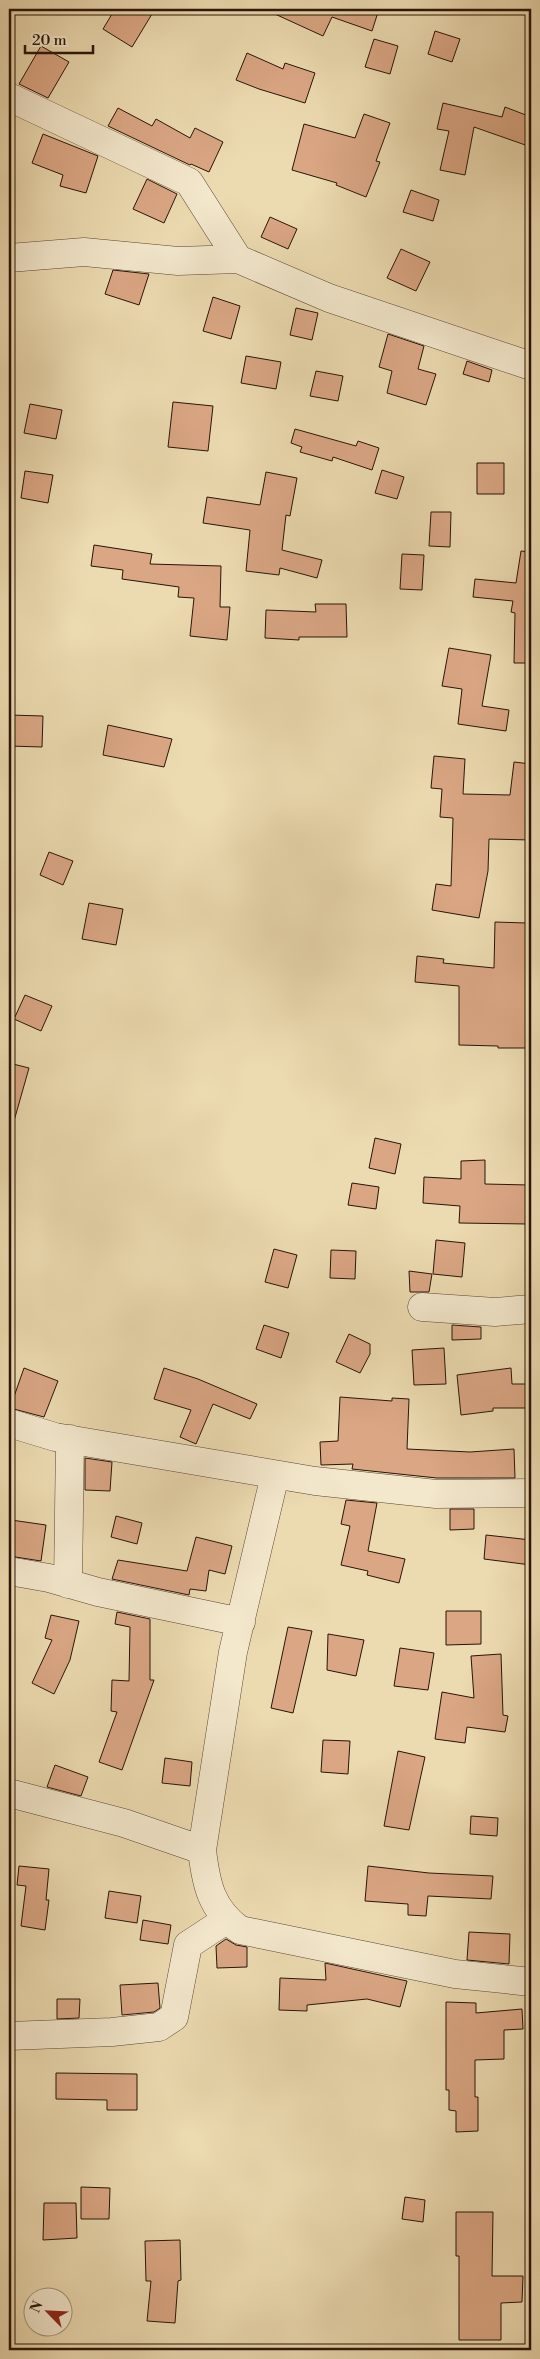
<svg xmlns="http://www.w3.org/2000/svg" width="540" height="2359" viewBox="0 0 540 2359" font-family="'Libre Bodoni',serif">
	<rect width="100%" height="100%" fill="#ecdab0"/>
	<filter id="stains"><feTurbulence type="fractalNoise" baseFrequency=".004" numOctaves="4"/><feColorMatrix values="0 0 0 0 .2 0 0 0 0 .09 0 0 0 0 .02 0 0 0 .5 -.17"/></filter>
	<radialGradient id="worn" r=".72"><stop offset=".6" stop-color="#630" stop-opacity="0"/><stop offset="1" stop-color="#630" stop-opacity=".3"/></radialGradient>
	<path fill="#daa684" stroke="#291409" d="M 115,9 L 155,9 L 132,47 L 103,29 Z
		M 264,9 L 379,9 L 372,31 L 332,17 L 323,36 Z
		M 435,31 L 460,39 L 452,62 L 428,54 Z
		M 374,39 L 398,46 L 390,74 L 365,67 Z
		M 41,46 L 69,62 L 48,98 L 19,84 Z
		M 247,53 L 283,69 L 285,63 L 315,73 L 305,103 L 259,89 L 236,80 Z
		M 443,103 L 502,117 L 505,107 L 531,117 L 531,147 L 474,127 L 465,175 L 440,170 L 449,131 L 437,129 Z
		M 118,108 L 152,126 L 156,119 L 190,138 L 195,128 L 223,142 L 209,172 L 191,164 L 190,165 L 108,126 Z
		M 364,114 L 390,123 L 376,161 L 380,162 L 366,197 L 336,185 L 337,183 L 292,170 L 304,124 L 355,138 Z
		M 43,134 L 98,156 L 86,193 L 60,186 L 63,175 L 32,163 Z
		M 147,179 L 177,194 L 164,223 L 133,209 Z
		M 411,190 L 439,200 L 433,221 L 403,212 Z
		M 270,217 L 297,229 L 288,249 L 261,237 Z
		M 401,249 L 430,262 L 416,291 L 387,278 Z
		M 113,270 L 149,274 L 139,305 L 105,294 Z
		M 213,297 L 240,306 L 231,339 L 203,331 Z
		M 296,308 L 318,313 L 312,340 L 290,335 Z
		M 388,334 L 424,346 L 418,369 L 436,374 L 426,405 L 387,393 L 392,371 L 379,367 Z
		M 246,356 L 281,362 L 276,389 L 241,383 Z
		M 467,361 L 492,370 L 489,382 L 463,374 Z
		M 316,371 L 343,376 L 338,401 L 310,396 Z
		M 173,402 L 213,406 L 208,451 L 168,447 Z
		M 30,404 L 62,410 L 56,439 L 24,433 Z
		M 295,429 L 356,446 L 358,441 L 379,448 L 372,470 L 333,457 L 332,461 L 300,452 L 302,447 L 291,443 Z
		M 477,463 L 504,463 L 504,494 L 477,494 Z
		M 382,470 L 404,477 L 397,499 L 375,493 Z
		M 25,471 L 53,475 L 48,503 L 21,498 Z
		M 266,472 L 297,478 L 290,516 L 286,515 L 282,550 L 322,560 L 317,578 L 280,568 L 279,575 L 246,571 L 250,530 L 203,523 L 207,497 L 260,505 Z
		M 431,512 L 451,512 L 450,547 L 429,546 Z
		M 94,545 L 152,554 L 150,564 L 221,566 L 220,607 L 230,607 L 227,640 L 190,636 L 194,598 L 178,597 L 179,587 L 122,579 L 123,570 L 91,566 Z
		M 521,551 L 531,552 L 531,663 L 514,663 L 515,613 L 511,612 L 513,601 L 473,597 L 475,579 L 516,583 Z
		M 402,554 L 424,555 L 422,590 L 400,589 Z
		M 315,604 L 346,604 L 347,637 L 299,637 L 299,640 L 265,638 L 266,610 L 316,612 Z
		M 449,648 L 491,655 L 482,706 L 509,710 L 506,731 L 458,724 L 462,689 L 442,686 Z
		M 9,715 L 43,716 L 42,747 L 9,746 Z
		M 108,725 L 172,739 L 164,767 L 103,755 Z
		M 434,756 L 465,759 L 463,794 L 510,795 L 514,762 L 531,764 L 531,840 L 489,839 L 488,871 L 479,918 L 432,910 L 436,884 L 451,886 L 453,818 L 440,817 L 442,789 L 431,788 Z
		M 49,852 L 73,861 L 63,885 L 40,875 Z
		M 89,903 L 123,909 L 116,945 L 82,939 Z
		M 495,922 L 526,923 L 526,928 L 531,928 L 530,998 L 528,998 L 529,1048 L 498,1048 L 498,1046 L 459,1045 L 459,986 L 415,982 L 417,956 L 444,959 L 443,963 L 494,968 Z
		M 25,995 L 52,1006 L 41,1031 L 14,1019 Z
		M 9,1063 L 29,1068 L 14,1121 L 9,1120 Z
		M 375,1138 L 401,1144 L 395,1174 L 369,1168 Z
		M 485,1160 L 485,1184 L 529,1185 L 528,1224 L 459,1223 L 460,1206 L 423,1203 L 424,1177 L 461,1179 L 461,1161 Z
		M 352,1183 L 379,1187 L 376,1209 L 348,1205 Z
		M 436,1240 L 465,1243 L 462,1277 L 433,1274 Z
		M 274,1249 L 297,1255 L 288,1288 L 265,1282 Z
		M 331,1250 L 356,1251 L 355,1279 L 330,1278 Z
		M 409,1271 L 432,1274 L 429,1292 L 410,1292 Z
		M 264,1325 L 289,1333 L 281,1358 L 256,1349 Z
		M 452,1325 L 481,1327 L 481,1339 L 452,1340 Z
		M 349,1334 L 370,1344 L 370,1354 L 360,1373 L 336,1362 Z
		M 444,1348 L 446,1384 L 414,1385 L 412,1350 Z
		M 24,1368 L 58,1381 L 44,1417 L 10,1408 Z
		M 164,1368 L 198,1379 L 257,1404 L 250,1419 L 213,1404 L 196,1444 L 180,1437 L 191,1410 L 154,1399 Z
		M 511,1368 L 512,1384 L 531,1384 L 531,1408 L 493,1408 L 493,1411 L 461,1415 L 457,1375 Z
		M 340,1397 L 392,1401 L 392,1398 L 409,1399 L 407,1449 L 470,1452 L 514,1449 L 515,1478 L 437,1478 L 352,1469 L 353,1464 L 321,1465 L 320,1442 L 338,1441 Z
		M 85,1458 L 112,1462 L 110,1491 L 85,1490 Z
		M 346,1500 L 377,1503 L 368,1551 L 405,1559 L 399,1583 L 367,1575 L 368,1571 L 341,1565 L 350,1526 L 341,1524 Z
		M 450,1509 L 474,1509 L 474,1529 L 450,1530 Z
		M 116,1516 L 142,1523 L 137,1544 L 111,1537 Z
		M 11,1520 L 46,1525 L 41,1561 L 9,1556 Z
		M 486,1535 L 531,1540 L 531,1565 L 484,1559 Z
		M 196,1537 L 232,1546 L 225,1574 L 209,1570 L 206,1591 L 190,1589 L 189,1595 L 112,1579 L 118,1560 L 187,1571 Z
		M 446,1611 L 481,1611 L 481,1644 L 446,1645 Z
		M 117,1612 L 150,1619 L 150,1680 L 154,1680 L 122,1770 L 99,1762 L 117,1712 L 111,1711 L 112,1680 L 129,1681 L 130,1627 L 115,1624 Z
		M 51,1615 L 79,1621 L 70,1660 L 54,1694 L 32,1683 L 52,1640 L 45,1638 Z
		M 288,1627 L 312,1631 L 293,1713 L 271,1708 Z
		M 328,1634 L 364,1640 L 356,1676 L 327,1670 Z
		M 400,1648 L 434,1653 L 428,1690 L 394,1686 Z
		M 501,1654 L 503,1715 L 508,1716 L 505,1732 L 467,1727 L 465,1743 L 435,1739 L 442,1692 L 474,1698 L 471,1656 Z
		M 323,1740 L 350,1741 L 348,1774 L 321,1772 Z
		M 398,1751 L 425,1757 L 409,1830 L 384,1826 Z
		M 165,1758 L 192,1762 L 190,1786 L 162,1783 Z
		M 55,1765 L 88,1777 L 81,1796 L 47,1787 Z
		M 471,1816 L 498,1818 L 497,1836 L 470,1834 Z
		M 19,1866 L 49,1869 L 46,1900 L 49,1900 L 45,1930 L 21,1926 L 26,1886 L 17,1885 Z
		M 368,1866 L 429,1873 L 493,1876 L 491,1899 L 428,1896 L 426,1916 L 408,1915 L 408,1904 L 365,1901 Z
		M 109,1891 L 141,1896 L 137,1923 L 105,1918 Z
		M 143,1920 L 171,1925 L 168,1944 L 140,1940 Z
		M 469,1932 L 510,1934 L 509,1964 L 467,1960 Z
		M 226,1939 L 236,1945 L 247,1947 L 247,1967 L 217,1968 L 216,1946 Z
		M 325,1963 L 407,1981 L 400,2007 L 367,1999 L 307,2005 L 307,2011 L 279,2010 L 280,1978 L 326,1980 Z
		M 158,1983 L 160,2008 L 154,2012 L 122,2015 L 120,1985 Z
		M 57,1999 L 80,1999 L 79,2018 L 57,2019 Z
		M 446,2002 L 476,2003 L 476,2013 L 522,2009 L 523,2029 L 504,2030 L 504,2059 L 475,2060 L 475,2097 L 478,2097 L 478,2131 L 456,2132 L 456,2111 L 449,2110 L 449,2090 L 446,2090 Z
		M 56,2073 L 137,2074 L 137,2110 L 107,2110 L 107,2100 L 56,2099 Z
		M 81,2187 L 110,2188 L 109,2219 L 81,2219 Z
		M 405,2197 L 425,2200 L 423,2222 L 402,2219 Z
		M 44,2203 L 76,2203 L 77,2238 L 43,2240 Z
		M 456,2212 L 493,2212 L 492,2276 L 523,2276 L 522,2302 L 501,2303 L 501,2340 L 459,2340 L 459,2256 L 456,2256 Z
		M 180,2240 L 181,2280 L 178,2281 L 175,2323 L 147,2321 L 151,2281 L 146,2281 L 145,2241 Z"/>
	<g fill="none" stroke-linecap="round" stroke-linejoin="round">
		<g stroke="#5a4633" stroke-width="29">
			<path id="minor" d="M 9,97 L 189,182 L 238,259
				M 9,258 L 84,252 L 178,261 L 238,259 L 329,298 L 531,366
				M 422,1307 L 495,1312 L 531,1309
				M 9,1423 L 55,1437 L 315,1481 L 436,1494 L 531,1493
				M 275,1475 L 233,1652 L 202,1850 C 206,1884 211,1909 240,1930 L 455,1974 L 531,1982
				M 9,1571 L 49,1578 L 98,1592 L 241,1622
				M 68,1584 L 70,1439
				M 9,1793 L 124,1823 L 202,1850
				M 9,2036 L 112,2032 L 159,2027 L 174,2017 L 188,1945 L 226,1920"/>
		</g>
		<use href="#minor" stroke="#f3e7cc" stroke-width="28"/>
	</g>
	<rect width="540" height="2359" fill="none" stroke="#ecdab0" stroke-width="30"/>
	<rect x="10" y="10" width="520" height="2339" fill="none" stroke="#291409" stroke-width="2.5"/>
	<rect x="15" y="15" width="510" height="2329" fill="none" stroke="#291409"/>
	<g transform="translate(48 2312) rotate(294)"><circle r="24" fill="#f3e7cc" stroke="#a2937e"/>
	<path d="M0-4L9 19L0 12L-9 19Z" fill="#8f2418"/>
	<text y="-8" font-size="14" font-weight="bold" text-anchor="middle" fill="#291409">N</text>
	</g>
	<path d="M25 45v8h68v-8" fill="none" stroke="#291409" stroke-width="2.5"/>
	<text x="32" y="45" font-size="15" fill="#291409" stroke="#f3e7cc" stroke-width="4" paint-order="stroke">20 m</text>
	<rect width="100%" height="100%" filter="url(#stains)"/>
	<rect width="100%" height="100%" fill="url(#worn)"/>
</svg>
